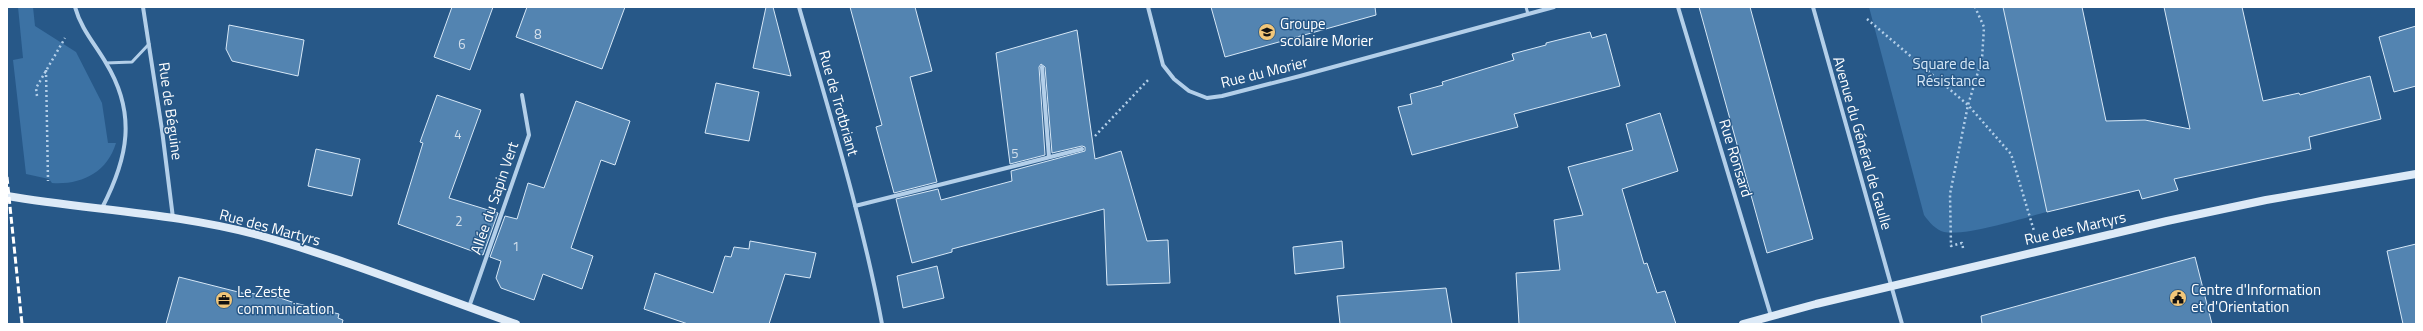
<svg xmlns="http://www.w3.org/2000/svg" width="2423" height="331" viewBox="0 0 2423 331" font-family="'Titillium Web',sans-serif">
	<rect width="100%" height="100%" fill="#275888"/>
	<path fill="#3c72a4" d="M 18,7 L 33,7 L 35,26 L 76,52 L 102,103 L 108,143 L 116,143 C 107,173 81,185 52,183 L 49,179 L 26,174 L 13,60 L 23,58 Z
		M 1869,7 L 2003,7 L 2047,212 C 2022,218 1968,236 1944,232 C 1936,230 1929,222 1924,215 Z"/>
	<path fill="#5384b1" stroke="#d7e8f7" d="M 452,7 L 493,7 L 470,70 L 434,57 Z
		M 527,7 L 625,7 L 602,69 L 516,37 Z
		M 766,7 L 773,7 L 791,76 L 753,68 Z
		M 850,7 L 915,7 L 932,71 L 910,77 L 937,182 L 894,193 L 876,127 L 882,125 Z
		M 1211,7 L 1375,7 L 1376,15 L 1225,57 Z
		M 1699,7 L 1750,7 L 1813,239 L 1767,253 Z
		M 2003,7 L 2082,7 L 2106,121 L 2145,120 L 2190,129 L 2164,7 L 2242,7 L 2263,101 L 2299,93 L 2300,95 L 2370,76 L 2381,119 L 2309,137 L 2311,149 L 2174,179 L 2178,190 L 2142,199 L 2139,190 L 2047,212 Z
		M 229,25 L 304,40 L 298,76 L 232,61 L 226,49 Z
		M 2416,26 L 2416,86 L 2394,92 L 2379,37 Z
		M 1077,30 L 1095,159 L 1121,151 L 1147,241 L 1168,240 L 1170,283 L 1107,285 L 1104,209 L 952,249 L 952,252 L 912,263 L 896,199 L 938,189 L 941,200 L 1012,181 L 1011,171 L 1085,151 L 1085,147 L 1082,146 L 1052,153 L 1045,67 L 1041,64 L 1039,67 L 1045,155 L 1010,164 L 996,53 Z
		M 1590,32 L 1592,38 L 1606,34 L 1620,86 L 1514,114 L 1518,127 L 1412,155 L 1398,107 L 1412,104 L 1410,94 L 1443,85 L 1442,82 L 1514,60 L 1512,54 L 1546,45 L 1546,43 Z
		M 716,83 L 759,92 L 749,141 L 705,133 Z
		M 437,95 L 481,110 L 449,198 L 498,213 L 483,255 L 398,224 L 423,143 L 420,142 Z
		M 576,101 L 630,121 L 615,165 L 601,160 L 571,248 L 593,256 L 582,289 L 543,274 L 534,300 L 501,288 L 496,278 L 501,261 L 490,257 L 505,216 L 517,219 L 528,183 L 544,188 Z
		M 1660,113 L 1678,171 L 1622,189 L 1644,264 L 1647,263 L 1657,293 L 1665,291 L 1676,324 L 1519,324 L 1516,273 L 1560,270 L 1554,220 L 1583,215 L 1568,167 L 1633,150 L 1626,124 Z
		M 316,149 L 360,159 L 352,196 L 308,186 Z
		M 750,241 L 816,253 L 810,278 L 785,274 L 769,324 L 688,324 L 644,309 L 655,273 L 713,293 L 725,256 L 731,257 L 734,247 L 749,249 Z
		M 1342,241 L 1344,268 L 1295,274 L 1293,247 Z
		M 2416,244 L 2416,324 L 2403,324 L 2387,251 Z
		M 2195,257 L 2212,324 L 1982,324 L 1981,316 Z
		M 937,266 L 944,298 L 903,308 L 897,276 Z
		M 179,277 L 250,295 L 250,293 L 270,297 L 271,295 L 295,303 L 339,314 L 338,318 L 343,320 L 342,324 L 166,324 Z
		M 1446,288 L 1452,324 L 1340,324 L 1337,296 Z"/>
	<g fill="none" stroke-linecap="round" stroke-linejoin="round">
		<path stroke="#b3cfe9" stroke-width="2.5" stroke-dasharray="2 3" stroke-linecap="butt" d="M 1867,19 L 1968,105 L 2011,154 L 2034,231
			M 46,70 L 48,181
			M 37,96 L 36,88 L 65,38
			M 1095,136 L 1149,79
			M 1963,248 L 1962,243 L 1951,246 L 1950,194 L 1968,105 L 1982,59 L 1984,27 L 1975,7"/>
		<path stroke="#b3cfe9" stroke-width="3" d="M 1526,7 L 1528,14
			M 106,63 L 132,62 L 149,44"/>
		<path stroke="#b3cfe9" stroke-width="4" d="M 75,7 C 81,29 95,44 106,63 C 137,114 128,158 102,208
			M 143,7 L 162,130 L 173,218
			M 799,7 C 829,112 862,217 882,324
			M 1148,7 L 1163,65 L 1174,79 L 1189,91 L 1207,98 L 1222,96 L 1300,76 L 1554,7
			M 1678,7 L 1771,316
			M 1813,7 L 1902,324
			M 1042,67 L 1049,157
			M 855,206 L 1082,149
			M 469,307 L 529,135 L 522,95"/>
		<path stroke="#ddeaf7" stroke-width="8" d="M 7,196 C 90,210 176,213 258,235 C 345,259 430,294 516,324
			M 1743,324 L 1816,304 L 2167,221 L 2266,200 L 2416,174"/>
		<path stroke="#fff" stroke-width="3" stroke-dasharray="7 3" stroke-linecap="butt" d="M 7,177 L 22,324"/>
	</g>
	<defs>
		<g id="school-disc" transform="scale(0.9)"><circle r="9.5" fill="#f1c679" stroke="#275888"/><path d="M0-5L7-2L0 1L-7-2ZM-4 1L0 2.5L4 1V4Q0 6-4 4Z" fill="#111"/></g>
		<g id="civic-disc" transform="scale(0.9)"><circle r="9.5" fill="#f1c679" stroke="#275888"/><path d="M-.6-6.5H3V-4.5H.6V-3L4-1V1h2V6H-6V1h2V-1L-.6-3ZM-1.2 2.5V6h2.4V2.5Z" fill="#111"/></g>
		<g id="office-disc" transform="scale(0.9)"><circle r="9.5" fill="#f1c679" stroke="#275888"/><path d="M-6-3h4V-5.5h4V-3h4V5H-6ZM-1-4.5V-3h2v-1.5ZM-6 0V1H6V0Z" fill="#111"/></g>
	</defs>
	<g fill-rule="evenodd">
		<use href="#school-disc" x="1267" y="32"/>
		<use href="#civic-disc" x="2178" y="298"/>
		<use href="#office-disc" x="224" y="300"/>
	</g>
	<g text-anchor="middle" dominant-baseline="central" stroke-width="3" stroke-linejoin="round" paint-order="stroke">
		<g font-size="13" fill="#d4e0ec">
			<text x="538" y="34">8</text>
			<text x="462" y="44">6</text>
			<text x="458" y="134">4</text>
			<text x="1015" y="153">5</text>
			<text x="459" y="221">2</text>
			<text x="516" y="246">1</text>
		</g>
		<g font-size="15" fill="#fff" stroke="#275888" text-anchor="start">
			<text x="1280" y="23">Groupe<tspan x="1280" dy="17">scolaire Morier</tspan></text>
			<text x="2191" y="289">Centre d'Information<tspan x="2191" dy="17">et d'Orientation</tspan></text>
			<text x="237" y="291">Le Zeste<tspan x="237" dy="17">communication</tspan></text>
		</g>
		<g font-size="15" fill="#d7e8f7" stroke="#275888">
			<text x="1951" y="63">Square de la<tspan x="1951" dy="17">Résistance</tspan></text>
		</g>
		<g font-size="15" fill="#fff" stroke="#275888">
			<text transform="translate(1264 72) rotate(-14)">Rue du Morier</text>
			<text transform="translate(839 103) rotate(74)">Rue de Trotbriant</text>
			<text transform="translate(171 111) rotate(82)">Rue de Béguine</text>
			<text transform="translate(1863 143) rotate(74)">Avenue du Général de Gaulle</text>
			<text transform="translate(1736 158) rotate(73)">Rue Ronsard</text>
			<text transform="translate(494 198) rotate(-71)">Allée du Sapin Vert</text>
			<text transform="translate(270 227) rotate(15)">Rue des Martyrs</text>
			<text transform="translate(2075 228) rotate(-13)">Rue des Martyrs</text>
		</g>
	</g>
	<rect width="2423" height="331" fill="none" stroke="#ffffff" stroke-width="16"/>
</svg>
